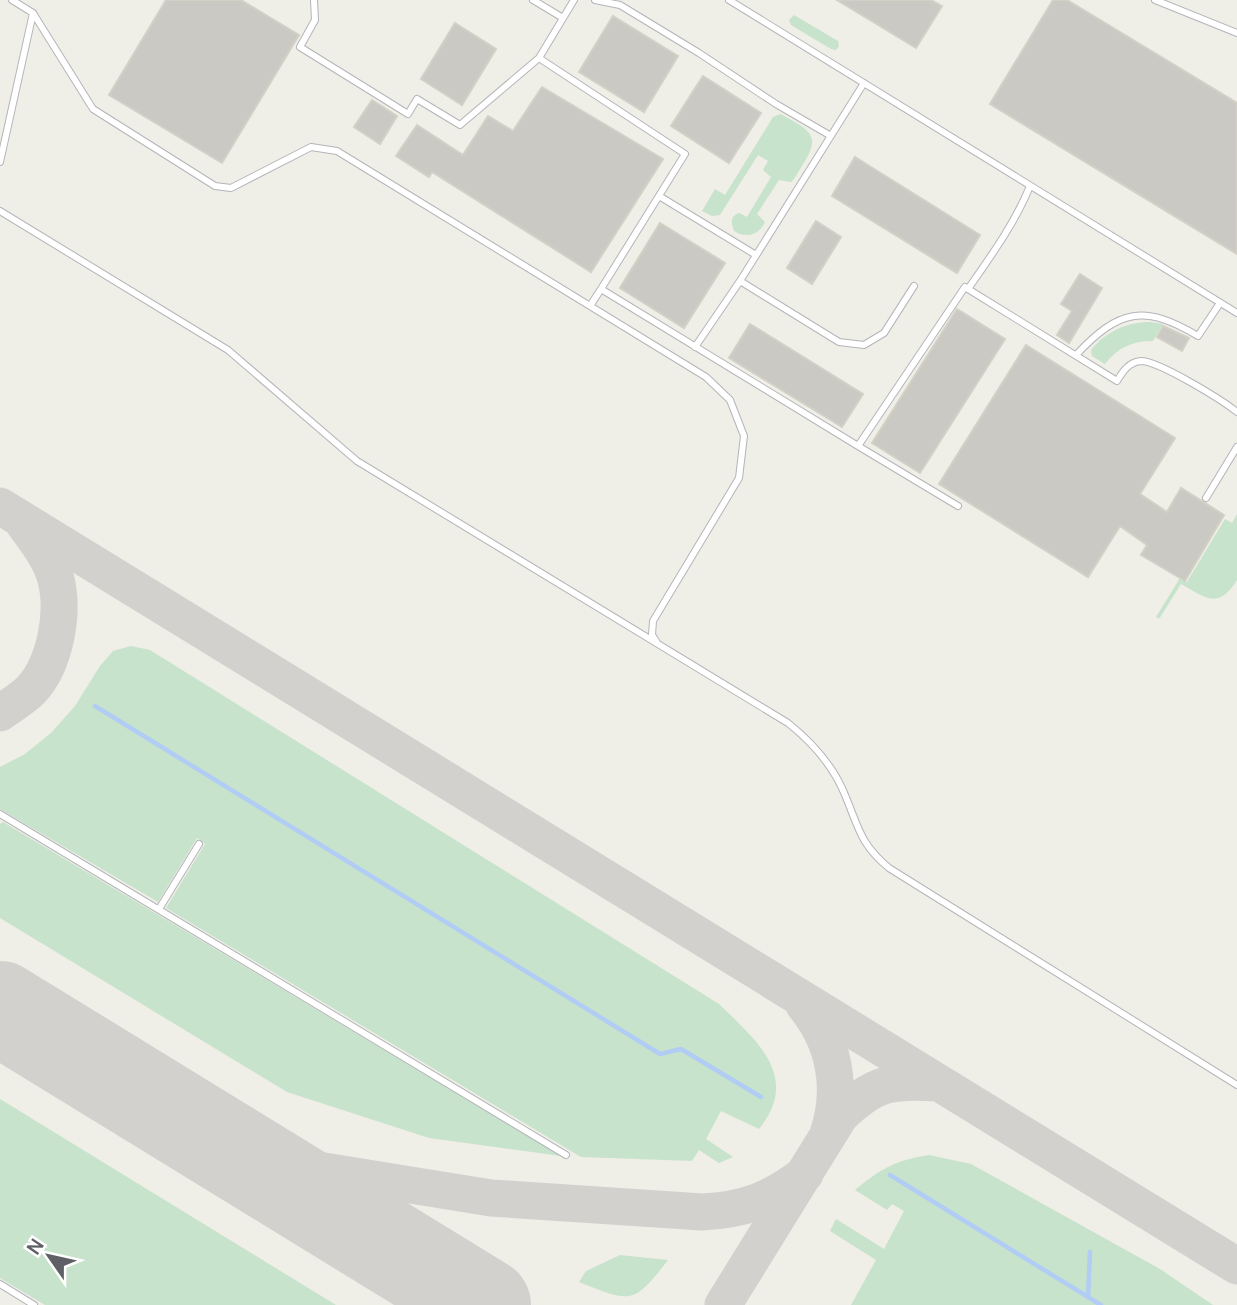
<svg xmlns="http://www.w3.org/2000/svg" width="1237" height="1305" viewBox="0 0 1237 1305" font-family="Manrope,sans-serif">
	<rect width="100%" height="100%" fill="#efeee7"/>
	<path fill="#c7e3cb" d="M 794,15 L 838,41 L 839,46 L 836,50 L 831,49 L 791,25 L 789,20 Z
		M 780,114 C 824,136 817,141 794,179 L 791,182 L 779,180 L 757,214 L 765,222 C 759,235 746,239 734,231 C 731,223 730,216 739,213 L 747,217 L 771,177 L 763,170 L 768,161 L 758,155 L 720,215 L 712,216 L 702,211 L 715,189 L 725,195 L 773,117 Z
		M 1150,322 L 1163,324 L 1153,341 C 1132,341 1117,348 1105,364 L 1092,356 L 1091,350 C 1105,332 1127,322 1150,322 Z
		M 1237,514 L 1237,580 C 1218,610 1206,598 1181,584 L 1159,619 L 1156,617 L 1180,578 L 1187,582 L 1225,519 L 1232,523 Z
		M 131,646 L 150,650 L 719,1004 C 757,1041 801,1077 759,1129 L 721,1111 L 706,1139 L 733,1157 L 719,1163 L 699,1150 L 692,1161 L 581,1157 L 166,908 L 205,844 L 197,838 L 158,902 L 0,809 L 0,767 L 25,754 L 51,733 L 75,706 L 100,666 L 113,651 Z
		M 3,822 L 561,1156 L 429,1138 L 287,1092 L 0,918 L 0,824 Z
		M 0,1099 L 336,1305 L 45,1305 L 0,1278 Z
		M 929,1155 L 971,1164 L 1160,1269 L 1213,1305 L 851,1305 L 876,1260 L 830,1231 L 836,1219 L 884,1249 L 904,1211 L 892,1204 L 887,1210 L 855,1190 C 880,1169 896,1160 929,1155 Z
		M 620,1255 L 668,1260 C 633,1305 632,1303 579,1282 L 586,1271 Z"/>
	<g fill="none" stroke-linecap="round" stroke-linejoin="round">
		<path stroke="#b1ccf5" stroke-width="4.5" d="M 95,706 L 660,1054 L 681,1049 L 761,1097
			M 890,1175 L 1101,1305
			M 1088,1297 L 1090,1252"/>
		<path stroke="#d2d1ce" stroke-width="37" d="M 0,506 L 1237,1266
			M 0,713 C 10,706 22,699 31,690 C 56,663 65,610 55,576 C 49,557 36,540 24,524
			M 804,1005 C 835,1042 843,1089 828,1134
			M 244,1158 L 491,1198 L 702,1212 C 744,1210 771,1200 805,1174
			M 471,1297 L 475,1305
			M 723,1305 L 840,1116 C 875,1082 891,1080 938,1083"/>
		<path stroke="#d2d1ce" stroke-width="94" d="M 0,1008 L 484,1305"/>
	</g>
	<path fill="#cac9c3" stroke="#d3d1c6" stroke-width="2" d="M 166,0 L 241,0 L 299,35 L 222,163 L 109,95 Z
		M 837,0 L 931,0 L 942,6 L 916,48 Z
		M 1053,0 L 1067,0 L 1237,103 L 1237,254 L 990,104 Z
		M 613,16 L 678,56 L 644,112 L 579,72 Z
		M 455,23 L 496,49 L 462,105 L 421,79 Z
		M 703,76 L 761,113 L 729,163 L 671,126 Z
		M 542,87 L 663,159 L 591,272 L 432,172 L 429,177 L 396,156 L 417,125 L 463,155 L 488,116 L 513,131 Z
		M 372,100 L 397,116 L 380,144 L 354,127 Z
		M 855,157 L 980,235 L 957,273 L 832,196 Z
		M 816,221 L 841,237 L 812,284 L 787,268 Z
		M 660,223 L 725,263 L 684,328 L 620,288 Z
		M 1080,274 L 1102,288 L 1069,343 L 1057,335 L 1072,311 L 1061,304 Z
		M 957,309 L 1005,339 L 920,473 L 872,443 Z
		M 750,324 L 863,394 L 842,427 L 729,358 Z
		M 1163,326 L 1189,338 L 1182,351 L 1157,337 Z
		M 1026,345 L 1175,438 L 1140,494 L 1167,512 L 1181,488 L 1224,515 L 1185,581 L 1141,555 L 1147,545 L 1120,526 L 1088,577 L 939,484 Z"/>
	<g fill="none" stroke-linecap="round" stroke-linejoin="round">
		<g stroke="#b4b5ba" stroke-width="8">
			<path id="lane" d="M 12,0 L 33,13 L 93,109 L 215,186 L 231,188 L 311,147 L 337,151 L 706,377 L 730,400 L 744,436 L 739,478 L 653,621 L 652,635 L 656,641
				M 314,0 L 315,20 L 300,47 L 408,114 L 417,99 L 460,125 L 539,58 L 574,0
				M 533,0 L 563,18
				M 595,0 L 620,5 L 699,53 L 776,104 L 831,136
				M 729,0 L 1237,313
				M 1155,0 L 1237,33
				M 539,58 L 685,154 L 601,289
				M 0,162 L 33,13
				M 659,196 L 756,255
				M 0,211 L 228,350 L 357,461 L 788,723 C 813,743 833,765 845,795 C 859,828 860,844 889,868 L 1237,1085
				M 740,281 L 839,342 L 864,345 L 884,333 L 914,286
				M 968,289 L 1117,381 C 1123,371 1129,362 1141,361 C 1159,361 1222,400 1237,412
				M 590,306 L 601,289 L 858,446 L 965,287 L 968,289 C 991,256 1015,223 1030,186
				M 695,347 L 740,281 L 864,83
				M 1076,355 C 1119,309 1144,304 1198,336 L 1220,303
				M 858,446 L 958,506
				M 1206,498 L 1237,447
				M 0,814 L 566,1155
				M 159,909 L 199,844
				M 0,1284 L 34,1305"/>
		</g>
		<use href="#lane" stroke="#fff" stroke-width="6"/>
	</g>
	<g transform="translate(49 1256) rotate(304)" stroke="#ffffff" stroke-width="5" paint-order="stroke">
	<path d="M0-5L12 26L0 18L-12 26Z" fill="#5e6065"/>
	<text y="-10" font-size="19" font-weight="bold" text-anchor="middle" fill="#5e6065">N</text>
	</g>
</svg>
